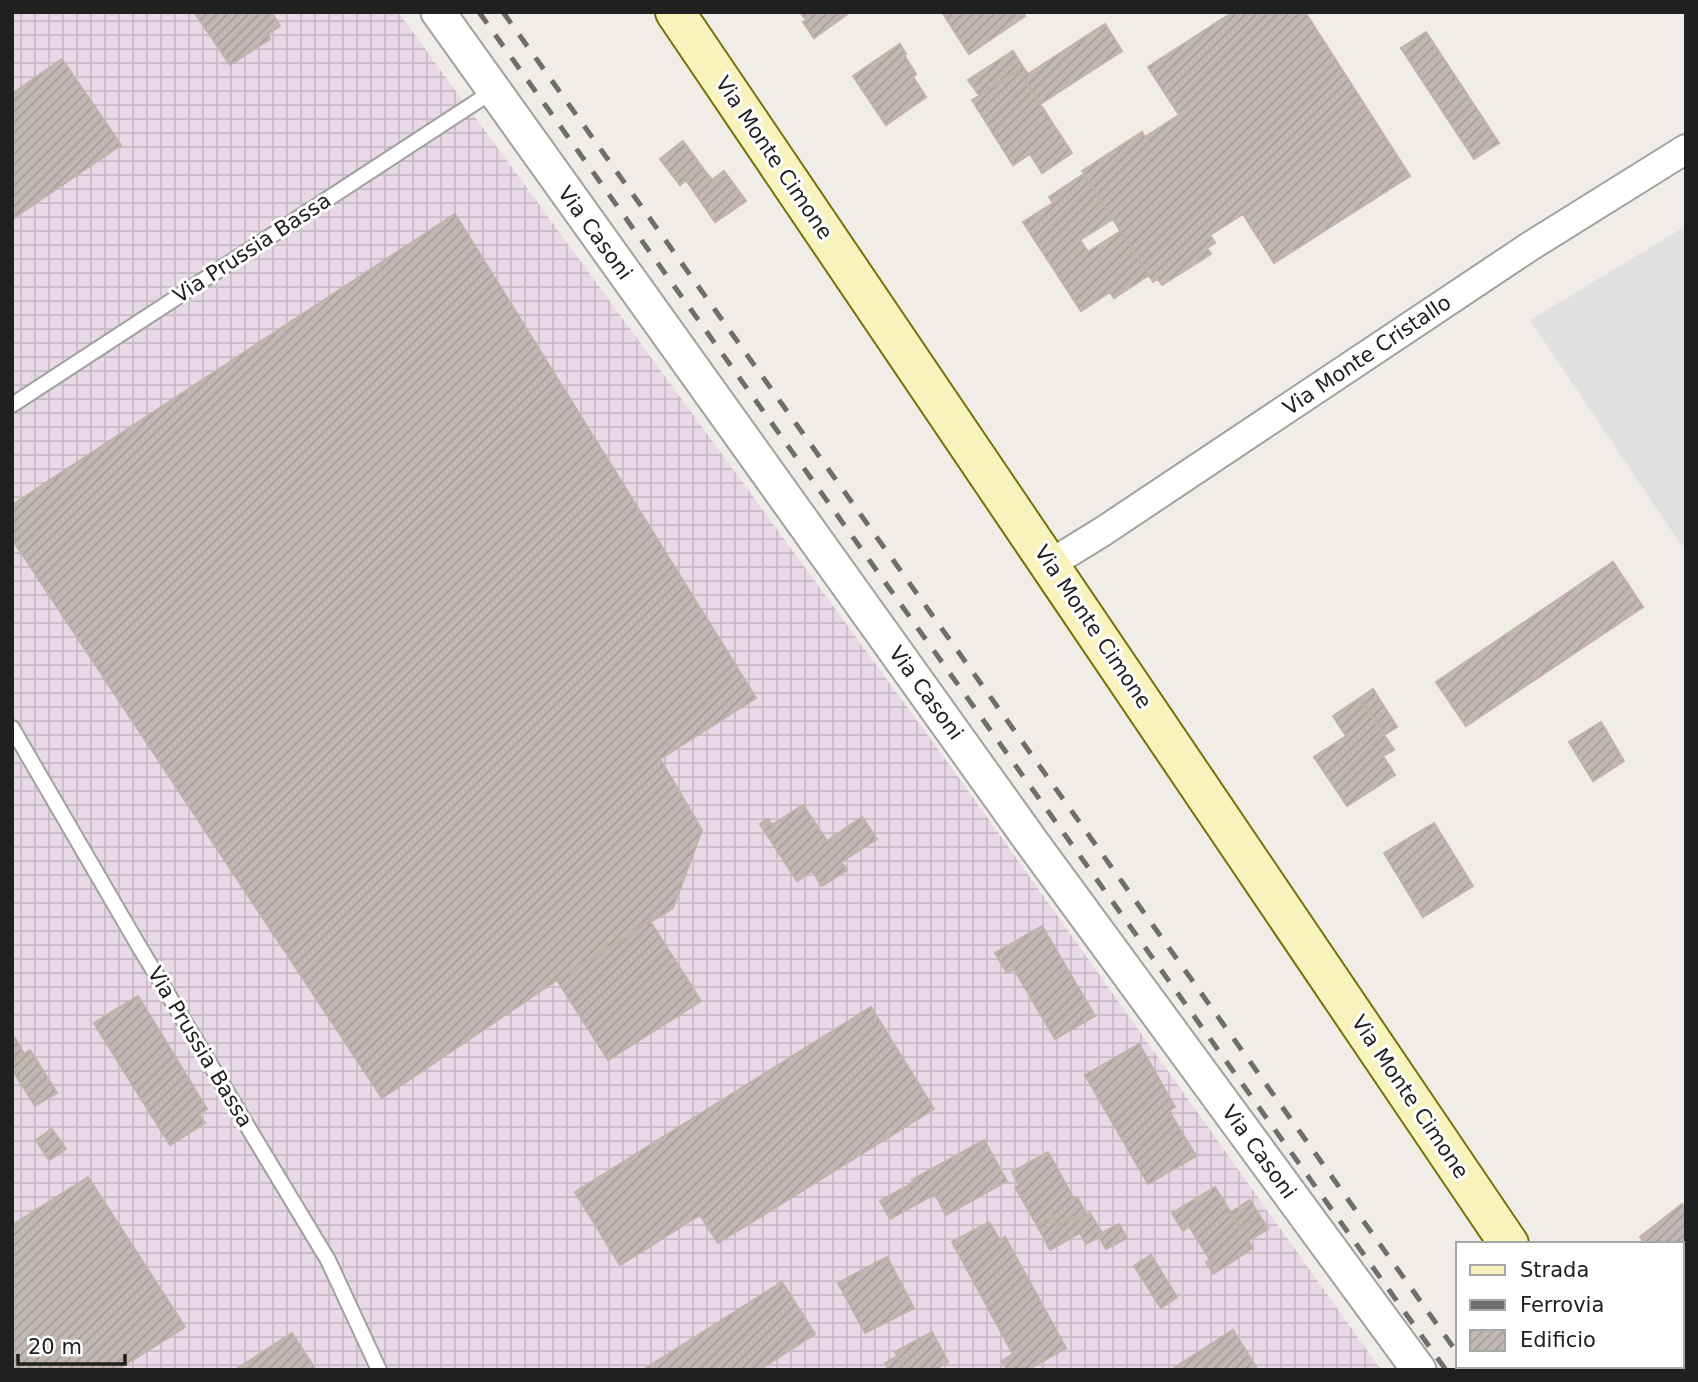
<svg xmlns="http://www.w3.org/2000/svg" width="1698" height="1382" viewBox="0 0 1698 1382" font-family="'DejaVu Sans',sans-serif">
	<defs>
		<pattern id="industrial-grid" width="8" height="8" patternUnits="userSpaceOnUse" patternTransform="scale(1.75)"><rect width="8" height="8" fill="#e9d9e8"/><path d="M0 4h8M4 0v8" fill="none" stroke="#c8bac7"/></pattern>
		<pattern id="building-hatch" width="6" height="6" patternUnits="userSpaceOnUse" patternTransform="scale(1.75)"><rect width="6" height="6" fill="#c1b7b3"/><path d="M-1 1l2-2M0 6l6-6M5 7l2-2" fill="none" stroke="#a69d9a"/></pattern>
	</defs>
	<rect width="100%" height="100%" fill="#f0ece7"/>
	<path fill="url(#industrial-grid)" d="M 12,12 L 398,12 L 962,782 L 1381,1370 L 12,1370 Z"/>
	<path fill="#e0e0e0" d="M 1686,226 L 1686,543 L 1682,546 L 1530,320 Z"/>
	<path fill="url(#building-hatch)" stroke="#c1b1a9" stroke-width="2" d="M 194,12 L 271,12 L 280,26 L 268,34 L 270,39 L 230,65 Z
		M 800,12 L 850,12 L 814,38 L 803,22 L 806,20 Z
		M 942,12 L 1022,12 L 1025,16 L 969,54 Z
		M 1233,12 L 1305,12 L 1410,176 L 1274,263 L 1243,214 L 1210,235 L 1215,243 L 1207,248 L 1211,254 L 1162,285 L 1158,279 L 1153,282 L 1082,171 L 1142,132 L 1145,137 L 1179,115 L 1148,67 Z
		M 1105,24 L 1122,51 L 1040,104 L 1018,70 L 1023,67 L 1028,74 Z
		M 1426,32 L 1499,143 L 1474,159 L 1401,48 Z
		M 900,44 L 906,54 L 904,55 L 916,74 L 913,77 L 926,97 L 886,125 L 853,76 Z
		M 1013,51 L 1023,67 L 979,95 L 968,80 Z
		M 62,59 L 121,145 L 12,219 L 12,94 Z
		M 1018,70 L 1072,153 L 1042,173 L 1030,154 L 1013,165 L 972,100 Z
		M 683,141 L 702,167 L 680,185 L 660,159 Z
		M 702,167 L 712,180 L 724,171 L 746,201 L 715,222 L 686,180 Z
		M 1084,174 L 1113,219 L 1080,240 L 1088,252 L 1121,231 L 1149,275 L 1114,298 L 1110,292 L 1081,311 L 1023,222 L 1053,203 L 1049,197 Z
		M 455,214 L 756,698 L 660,759 L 702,830 L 673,908 L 557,980 L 382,1098 L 12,539 L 12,505 Z
		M 1613,562 L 1643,607 L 1466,726 L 1436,682 Z
		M 1373,689 L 1397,727 L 1384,735 L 1360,698 Z
		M 1360,698 L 1394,750 L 1383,756 L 1395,775 L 1347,806 L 1314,757 L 1346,736 L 1333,716 Z
		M 1601,722 L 1624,761 L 1593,781 L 1569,742 Z
		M 803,805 L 827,841 L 862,817 L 877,839 L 841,862 L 847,870 L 822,886 L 812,871 L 797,881 L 760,824 L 768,819 L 772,825 Z
		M 1434,823 L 1473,886 L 1423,917 L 1384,853 Z
		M 650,921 L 701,1001 L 608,1060 L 557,980 Z
		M 1042,926 L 1095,1016 L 1055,1039 L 1014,969 L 1007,973 L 995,953 Z
		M 138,996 L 207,1109 L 199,1114 L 205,1123 L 170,1145 L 94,1023 Z
		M 871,1007 L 934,1109 L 718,1243 L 700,1215 L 620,1265 L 575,1192 Z
		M 15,1038 L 24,1054 L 12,1061 L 12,1040 Z
		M 1139,1044 L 1175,1107 L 1169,1111 L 1196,1156 L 1148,1184 L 1085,1075 Z
		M 30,1050 L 57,1093 L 35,1106 L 12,1069 L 12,1061 Z
		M 52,1129 L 66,1149 L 49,1160 L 36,1140 Z
		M 984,1140 L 1007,1181 L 946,1215 L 935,1194 L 890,1219 L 880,1201 L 913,1183 L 912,1180 Z
		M 1048,1152 L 1074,1199 L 1077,1197 L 1087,1215 L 1075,1221 L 1073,1217 L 1057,1225 L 1052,1216 L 1037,1225 L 1015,1187 L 1019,1185 L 1012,1172 Z
		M 88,1177 L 185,1327 L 117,1370 L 12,1370 L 12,1225 Z
		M 1215,1187 L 1240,1228 L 1260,1216 L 1268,1229 L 1248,1241 L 1253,1248 L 1213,1274 L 1206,1262 L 1210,1260 L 1189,1226 L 1183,1231 L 1172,1213 Z
		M 1250,1200 L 1260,1216 L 1240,1228 L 1230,1213 Z
		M 1682,1204 L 1686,1208 L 1686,1285 L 1682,1288 L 1682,1244 L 1645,1244 L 1640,1237 Z
		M 1090,1213 L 1102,1233 L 1119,1224 L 1127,1238 L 1106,1249 L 1099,1237 L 1086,1244 L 1080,1233 L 1050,1250 L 1037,1225 L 1052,1216 L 1057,1225 L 1073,1217 L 1075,1221 Z
		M 989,1222 L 1000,1240 L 1005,1237 L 1066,1348 L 1027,1370 L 1007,1370 L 1002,1361 L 1013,1354 L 952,1242 Z
		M 1151,1255 L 1177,1297 L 1161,1308 L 1134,1266 Z
		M 887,1257 L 914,1308 L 865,1333 L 838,1283 Z
		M 782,1282 L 815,1334 L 759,1370 L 643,1370 Z
		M 1233,1330 L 1258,1370 L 1171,1370 Z
		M 932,1332 L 948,1362 L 934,1370 L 905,1370 L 895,1352 Z
		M 292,1333 L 316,1370 L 235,1370 Z
		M 897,1356 L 905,1370 L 889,1370 L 885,1363 Z"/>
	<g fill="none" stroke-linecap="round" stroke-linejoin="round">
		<g stroke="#a1a1a1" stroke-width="18">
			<path id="service" d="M 12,405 L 493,91
				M 12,728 L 140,948 L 328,1260 L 379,1370"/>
		</g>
		<g stroke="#a1a1a1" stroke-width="32">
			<path id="minor" d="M 1050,564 L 1102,532 L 1529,247 L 1686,149"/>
		</g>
		<g stroke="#a1a1a1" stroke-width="37">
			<path id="tertiary" d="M 438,12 L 1034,845 L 1419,1370"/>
		</g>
		<g stroke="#757308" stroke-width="42">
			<path id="secondary" d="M 675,12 L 1509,1244
				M 1591,1366 L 1594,1370"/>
		</g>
		<use href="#service" stroke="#fff" stroke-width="14"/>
		<use href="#minor" stroke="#fff" stroke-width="28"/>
		<use href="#tertiary" stroke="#fff" stroke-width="33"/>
		<use href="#secondary" stroke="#f8f3bd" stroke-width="38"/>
		<path stroke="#6e6e6e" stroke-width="5" stroke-dasharray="14 14" stroke-linecap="butt" d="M 479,12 L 1446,1370
			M 503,12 L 1458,1354
			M 1467,1366 L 1469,1370"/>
	</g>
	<g text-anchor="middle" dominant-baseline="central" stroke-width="6" stroke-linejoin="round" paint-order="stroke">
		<g font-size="21" fill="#202020" stroke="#fff">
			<text transform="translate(774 158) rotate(56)">Via Monte Cimone</text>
			<text transform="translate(595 233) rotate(54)">Via Casoni</text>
			<text transform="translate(252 248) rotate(-33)">Via Prussia Bassa</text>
			<text transform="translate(1367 355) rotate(-34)">Via Monte Cristallo</text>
			<text transform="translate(1093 627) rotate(56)">Via Monte Cimone</text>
			<text transform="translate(926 693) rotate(54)">Via Casoni</text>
			<text transform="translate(200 1047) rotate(59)">Via Prussia Bassa</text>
			<text transform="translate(1410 1097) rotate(56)">Via Monte Cimone</text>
			<text transform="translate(1259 1152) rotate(54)">Via Casoni</text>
		</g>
	</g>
	<rect width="1698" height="1382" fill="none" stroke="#202020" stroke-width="28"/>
	<rect x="1456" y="1242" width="228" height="126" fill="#ffffff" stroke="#a6a6a6" stroke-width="2"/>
	<rect x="1470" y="1265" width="35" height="10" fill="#f8f3bd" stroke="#a6a6a6" stroke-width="2"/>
	<text x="1520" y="1277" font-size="21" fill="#202020">Strada</text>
	<rect x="1470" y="1300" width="35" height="10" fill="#6e6e6e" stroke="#a6a6a6" stroke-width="2"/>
	<text x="1520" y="1312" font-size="21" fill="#202020">Ferrovia</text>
	<rect x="1470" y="1330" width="35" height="21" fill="url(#building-hatch)" stroke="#a6a6a6" stroke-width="2"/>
	<text x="1520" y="1347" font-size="21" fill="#202020">Edificio</text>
	<path d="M18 1354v10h107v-10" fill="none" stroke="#202020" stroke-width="3.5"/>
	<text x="28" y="1354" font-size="21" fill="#202020" stroke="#ffffff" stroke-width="5" paint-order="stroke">20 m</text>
</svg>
